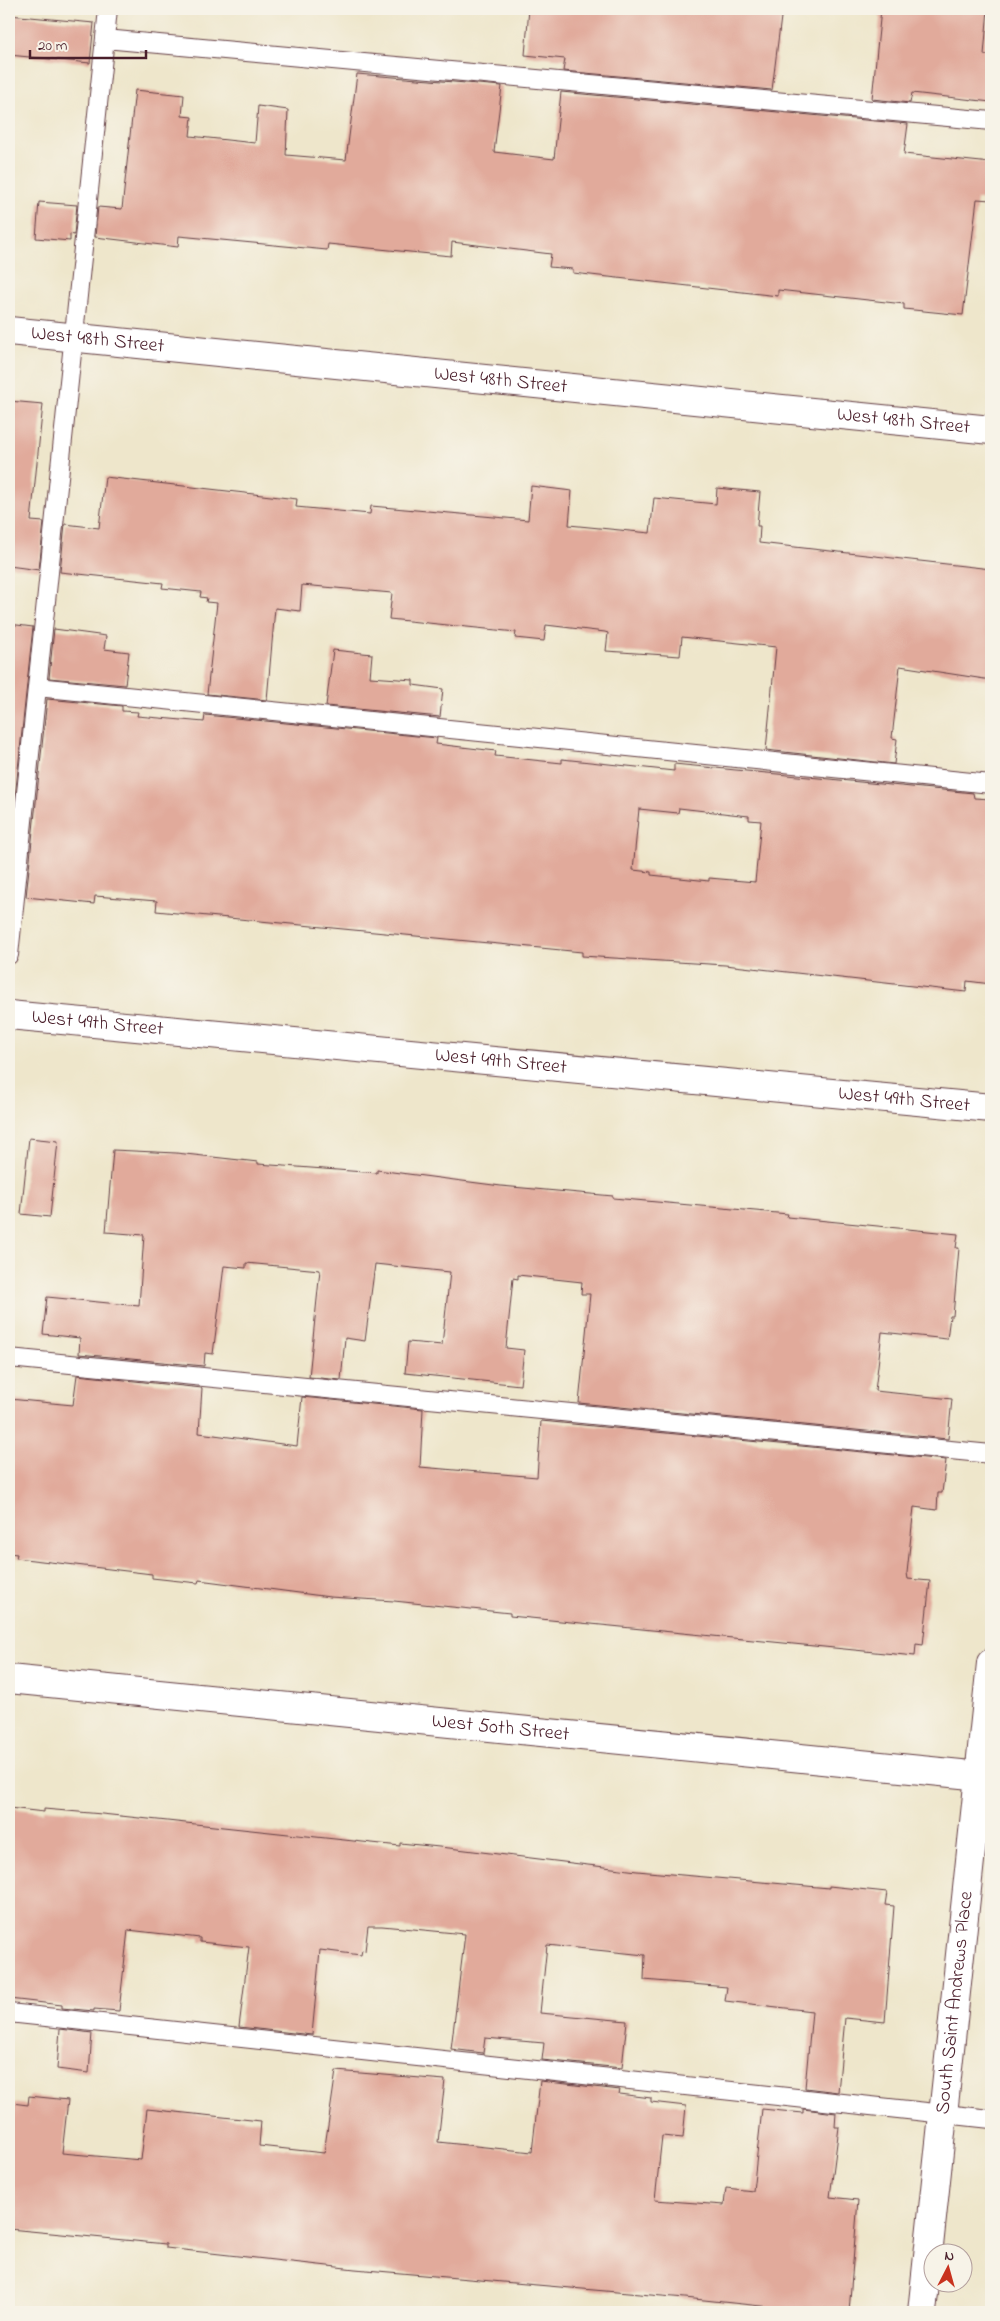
<svg xmlns="http://www.w3.org/2000/svg" width="1000" height="2321" viewBox="0 0 1000 2321" font-family="'Indie Flower',sans-serif">
	<rect width="100%" height="100%" fill="#f7f3e8"/>
	<filter id="ink" filterUnits="userSpaceOnUse"><feTurbulence type="fractalNoise" baseFrequency=".02" numOctaves="2"/><feDisplacementMap in="SourceGraphic" scale="10" xChannelSelector="R" yChannelSelector="G"/><feConvolveMatrix kernelMatrix="1 2 1 2 8 2 1 2 1" color-interpolation-filters="sRGB"/></filter>
	<filter id="wash" filterUnits="userSpaceOnUse"><feTurbulence type="fractalNoise" baseFrequency=".0096" numOctaves="4" result="noise"/><feDisplacementMap in="SourceGraphic" scale="20" xChannelSelector="R" yChannelSelector="G"/><feGaussianBlur stdDeviation="1.12" result="paint"/><feColorMatrix in="noise" values="0 0 0 0 0 0 0 0 0 0 0 0 0 0 0 0 0 1.4 0 .05"/><feComposite in="paint" operator="in"/></filter>
	<g filter="url(#wash)">
		<rect width="100%" height="100%" fill="#eee6cb"/>
		<g id="blocks">
			<path fill="#e1aa9b" fill-rule="evenodd" d="M 529,9 L 782,9 L 772,90 L 563,71 L 565,59 L 525,55 Z
				M 881,9 L 988,9 L 984,55 L 991,56 L 991,102 L 912,93 L 910,103 L 872,99 Z
				M 9,15 L 94,23 L 90,63 L 9,55 Z
				M 357,74 L 502,86 L 494,152 L 554,159 L 561,92 L 908,124 L 904,154 L 991,163 L 991,200 L 977,199 L 963,315 L 904,309 L 904,304 L 778,290 L 778,296 L 573,273 L 573,269 L 549,267 L 551,254 L 452,242 L 451,256 L 328,244 L 327,250 L 179,236 L 178,247 L 95,237 L 98,207 L 122,209 L 135,90 L 184,95 L 182,116 L 192,117 L 190,136 L 255,143 L 258,106 L 288,110 L 286,155 L 346,160 Z
				M 39,202 L 77,205 L 74,235 L 70,234 L 70,241 L 36,238 Z
				M 9,401 L 43,404 L 31,521 L 44,522 L 39,570 L 9,566 L 12,524 L 9,524 Z
				M 105,477 L 297,499 L 296,507 L 370,514 L 371,506 L 528,520 L 531,486 L 572,491 L 569,525 L 650,533 L 654,498 L 716,504 L 717,488 L 760,492 L 757,526 L 760,526 L 759,543 L 991,569 L 991,680 L 900,666 L 892,738 L 897,739 L 894,764 L 766,750 L 776,647 L 682,637 L 680,656 L 606,651 L 608,633 L 605,632 L 546,625 L 544,641 L 515,638 L 516,632 L 389,619 L 392,593 L 302,585 L 300,611 L 275,608 L 267,700 L 207,694 L 217,603 L 206,602 L 207,598 L 200,597 L 201,592 L 162,588 L 163,583 L 60,572 L 65,524 L 99,528 Z
				M 9,624 L 33,627 L 9,855 Z
				M 54,629 L 106,636 L 104,649 L 129,652 L 125,685 L 49,678 Z
				M 333,650 L 372,654 L 370,677 L 413,680 L 413,685 L 443,689 L 440,717 L 326,706 Z
				M 47,699 L 122,706 L 122,711 L 138,712 L 137,716 L 204,722 L 205,715 L 437,738 L 436,744 L 496,751 L 495,756 L 562,763 L 562,759 L 674,771 L 674,764 L 973,793 L 974,798 L 991,799 L 991,984 L 967,981 L 966,992 L 725,965 L 582,956 L 582,952 L 156,911 L 157,901 L 95,896 L 94,904 L 26,897 ZM 679,808 L 749,816 L 749,820 L 761,821 L 755,882 L 709,878 L 709,881 L 651,875 L 651,872 L 633,870 L 639,809 L 678,813 Z
				M 29,1138 L 58,1141 L 50,1217 L 21,1214 Z
				M 113,1150 L 176,1153 L 258,1162 L 258,1164 L 377,1173 L 377,1170 L 501,1186 L 613,1196 L 613,1198 L 788,1214 L 787,1217 L 958,1234 L 956,1248 L 959,1248 L 953,1316 L 950,1316 L 947,1339 L 882,1332 L 875,1391 L 952,1399 L 948,1439 L 579,1403 L 590,1294 L 581,1294 L 582,1282 L 518,1275 L 518,1279 L 513,1278 L 506,1348 L 524,1350 L 520,1385 L 405,1373 L 408,1342 L 442,1345 L 450,1272 L 375,1264 L 365,1341 L 345,1338 L 341,1380 L 309,1377 L 320,1270 L 246,1263 L 246,1268 L 224,1266 L 213,1354 L 205,1353 L 204,1366 L 79,1354 L 80,1338 L 43,1334 L 47,1297 L 139,1306 L 144,1235 L 106,1232 Z
				M 77,1375 L 202,1388 L 199,1433 L 297,1446 L 302,1397 L 423,1409 L 420,1467 L 537,1477 L 541,1421 L 946,1460 L 942,1493 L 938,1493 L 937,1510 L 914,1507 L 907,1573 L 908,1579 L 930,1581 L 923,1645 L 916,1644 L 915,1656 L 510,1616 L 510,1613 L 394,1601 L 330,1597 L 199,1580 L 198,1583 L 152,1578 L 152,1574 L 16,1558 L 17,1554 L 9,1553 L 9,1399 L 73,1405 Z
				M 9,1808 L 44,1812 L 44,1809 L 102,1814 L 400,1846 L 400,1843 L 449,1848 L 637,1871 L 829,1888 L 829,1886 L 887,1892 L 885,1905 L 894,1906 L 885,2022 L 845,2018 L 838,2092 L 805,2088 L 812,2011 L 725,2001 L 727,1987 L 644,1980 L 645,1955 L 547,1945 L 540,2013 L 627,2021 L 622,2068 L 542,2060 L 544,2043 L 485,2038 L 483,2053 L 451,2049 L 465,1934 L 382,1926 L 368,1926 L 365,1951 L 362,1950 L 361,1955 L 320,1950 L 312,2035 L 239,2027 L 249,1947 L 200,1942 L 200,1938 L 128,1930 L 119,2011 L 94,2009 L 94,2011 L 62,2008 L 62,2005 L 9,1999 Z
				M 60,2029 L 92,2033 L 89,2073 L 57,2069 Z
				M 336,2071 L 445,2080 L 438,2142 L 532,2152 L 540,2081 L 620,2090 L 619,2094 L 651,2098 L 651,2102 L 686,2106 L 683,2138 L 662,2136 L 655,2200 L 724,2205 L 726,2188 L 753,2191 L 762,2109 L 803,2113 L 803,2109 L 836,2113 L 835,2127 L 839,2127 L 830,2197 L 858,2200 L 849,2312 L 799,2312 L 799,2310 L 685,2298 L 355,2269 L 166,2248 L 166,2244 L 9,2229 L 9,2133 L 12,2103 L 28,2105 L 29,2096 L 68,2100 L 62,2153 L 141,2160 L 147,2109 L 261,2121 L 259,2146 L 324,2153 Z"/>
		</g>
	</g>
	<g filter="url(#ink)">
		<use href="#blocks" fill-opacity="0" stroke="#633d43" stroke-width="1"/>
		<g fill="none" stroke-linecap="round" stroke-linejoin="round">
			<g stroke="#633d43" stroke-width="20">
				<path id="service" d="M 105,39 L 991,121
					M 37,687 L 991,784
					M 9,955 L 108,9
					M 9,1358 L 991,1454
					M 9,2013 L 991,2119"/>
			</g>
			<g stroke="#633d43" stroke-width="30">
				<g id="minor">
					<path id="s1" d="M 9,1015 L 991,1108"/>
					<path id="s2" d="M 9,1679 L 991,1777"/>
					<path id="s3" d="M 922,2312 L 991,1663"/>
				</g>
			</g>
			<g stroke="#633d43" stroke-width="30">
				<g id="tertiary">
					<path id="s4" d="M 9,331 L 991,430"/>
				</g>
			</g>
			<use href="#service" stroke="#fff" stroke-width="18"/>
			<use href="#minor" stroke="#fff" stroke-width="28"/>
			<use href="#tertiary" stroke="#fff" stroke-width="28"/>
		</g>
	</g>
	<g text-anchor="middle" dominant-baseline="central" stroke-width="4.5" stroke-linejoin="round" paint-order="stroke">
		<g font-size="20" fill="#4a1f2b" stroke="#f7f3e8">
			<text stroke="none"><textPath href="#s4" startOffset="89">West 48th Street</textPath></text>
			<text stroke="none"><textPath href="#s4" startOffset="494">West 48th Street</textPath></text>
			<text stroke="none"><textPath href="#s4" startOffset="899">West 48th Street</textPath></text>
			<text stroke="none"><textPath href="#s1" startOffset="89">West 49th Street</textPath></text>
			<text stroke="none"><textPath href="#s1" startOffset="494">West 49th Street</textPath></text>
			<text stroke="none"><textPath href="#s1" startOffset="899">West 49th Street</textPath></text>
			<text stroke="none"><textPath href="#s2" startOffset="494">West 50th Street</textPath></text>
			<text stroke="none"><textPath href="#s3" startOffset="311">South Saint Andrews Place</textPath></text>
		</g>
	</g>
	<rect width="1000" height="2321" fill="none" stroke="#f7f3e8" stroke-width="30"/>
	<g transform="translate(948 2268) rotate(6)"><circle r="24" fill="#f7f3e8" stroke="#b29e9c"/>
	<path d="M0-4L9 19L0 12L-9 19Z" fill="#c8321e"/>
	<text y="-8" font-size="14" font-weight="bold" text-anchor="middle" fill="#4a1f2b">N</text>
	</g>
	<path d="M30 50v8h116v-8" fill="none" stroke="#4a1f2b" stroke-width="2.5"/>
	<text x="38" y="50" font-size="15" fill="#4a1f2b" stroke="#f7f3e8" stroke-width="4" paint-order="stroke">20 m</text>
</svg>
